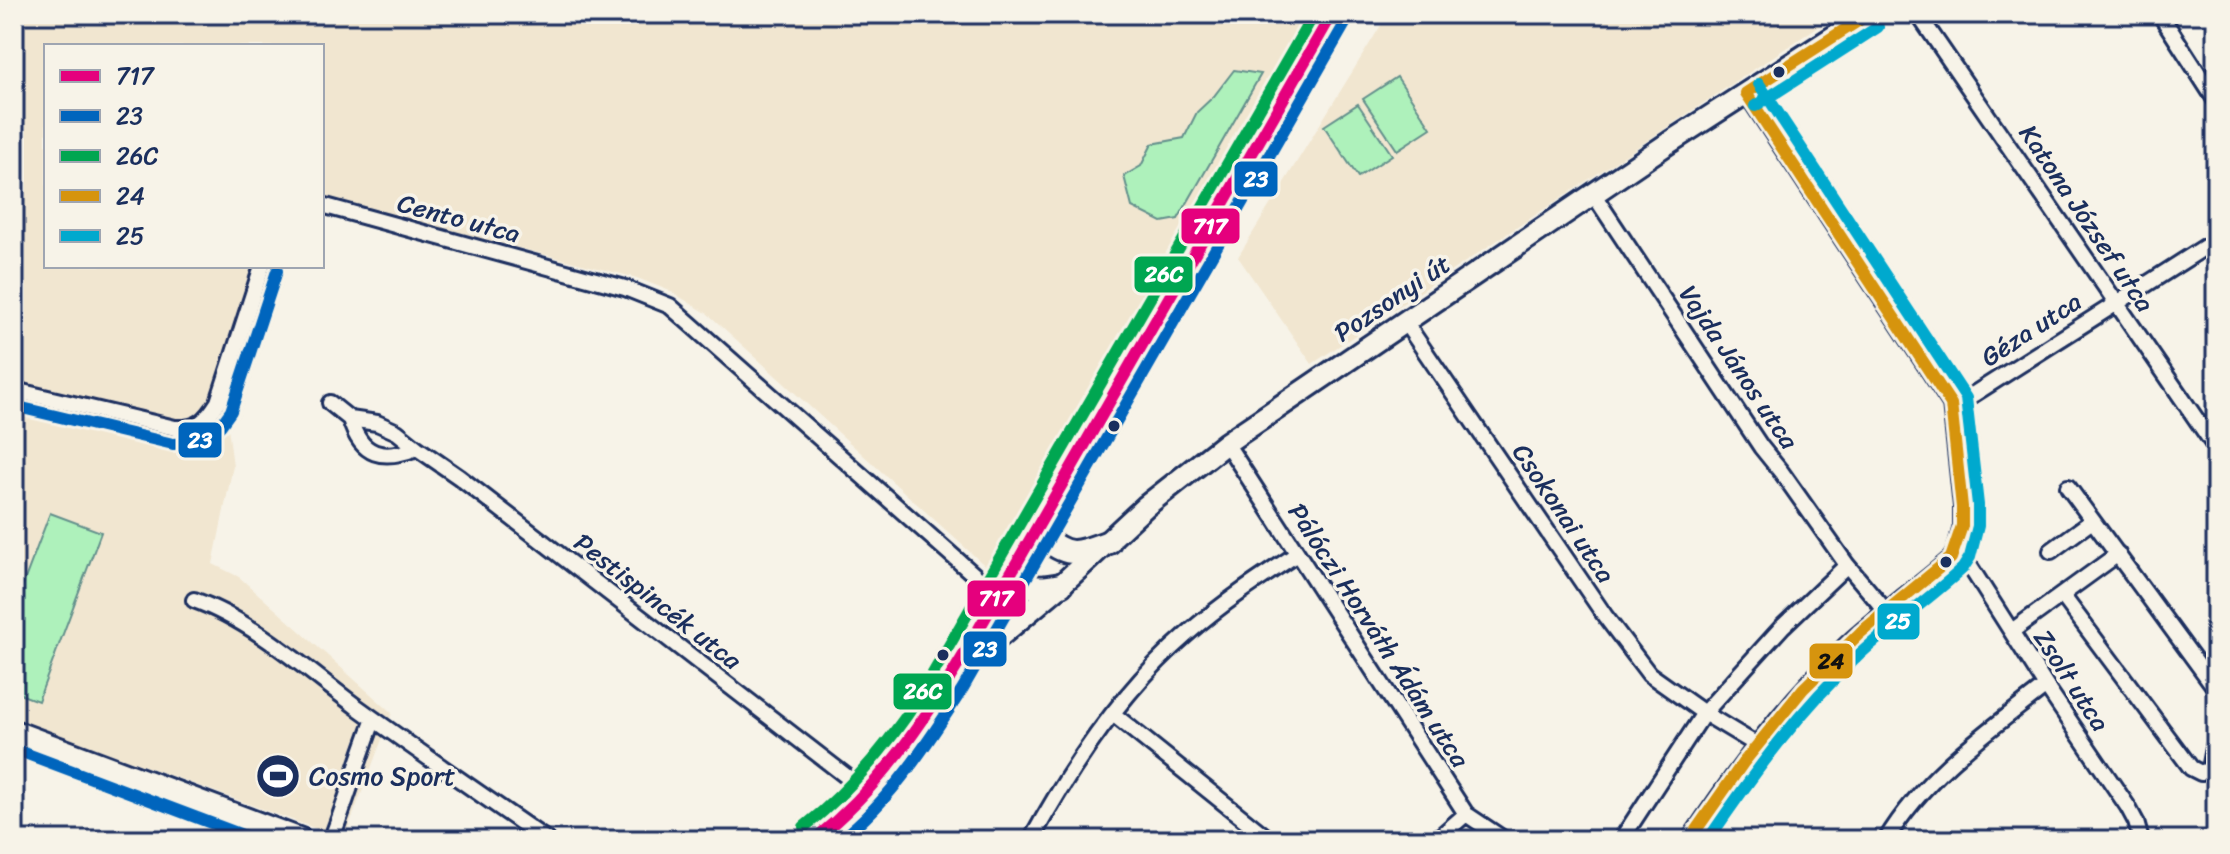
<svg xmlns="http://www.w3.org/2000/svg" width="2230" height="854" viewBox="0 0 2230 854" font-family="Sriracha,sans-serif">
	<rect width="100%" height="100%" fill="#f7f3e8"/>
	<filter id="ink" filterUnits="userSpaceOnUse"><feTurbulence type="fractalNoise" baseFrequency=".0125" numOctaves="2"/><feDisplacementMap in="SourceGraphic" scale="16" xChannelSelector="R" yChannelSelector="G"/><feConvolveMatrix kernelMatrix="1 2 1 2 8 2 1 2 1" color-interpolation-filters="sRGB"/></filter>
	<g filter="url(#ink)">
		<path fill="#f1e6d0" d="M 14,14 L 1307,14 L 992,572 L 708,314 L 670,291 L 637,278 L 322,198 L 322,46 L 46,46 L 46,266 L 264,266 L 224,396 L 233,466 L 213,564 L 239,577 L 392,713 L 344,839 L 14,718 Z
			M 1388,14 L 1837,14 L 1312,364 L 1238,257 Z"/>
		<path fill="#aef1bb" stroke="#64908c" stroke-width="2" d="M 1234,70 L 1261,74 L 1178,219 L 1162,222 L 1132,207 L 1124,176 L 1141,166 L 1152,144 L 1184,138 L 1197,112 L 1214,96 Z
			M 1397,77 L 1431,128 L 1397,150 L 1363,99 Z
			M 1358,104 L 1392,155 L 1358,177 L 1324,126 Z
			M 50,513 L 101,532 L 38,701 L 14,692 L 14,608 Z"/>
		<g fill="none" stroke-linecap="round" stroke-linejoin="round">
			<g stroke="#1b2f5e" stroke-width="20">
				<path id="street" d="M 1918,14 L 2216,448
					M 2160,14 L 2216,101
					M 1594,195 L 1761,447 L 1782,473 L 1847,565 L 1885,610
					M 322,205 L 625,288 L 670,306 L 998,596
					M 1405,322 L 1605,616 L 1649,674 L 1704,713 L 1757,745
					M 14,390 L 175,428 C 198,429 206,421 218,402 L 262,266
					M 330,403 L 350,419 L 377,423 L 397,432 L 417,448 L 459,477 L 868,793
					M 1951,404 L 1974,394 L 2216,240
					M 350,419 C 361,457 383,461 417,448
					M 1226,443 L 1466,814 L 1505,840
					M 2068,487 L 2216,689
					M 1955,551 L 1962,554 L 2046,686 L 2128,807 L 2136,822 L 2141,840
					M 2051,551 L 2092,521
					M 2062,595 L 2191,768 L 2201,773 L 2210,769 L 2216,737
					M 194,600 C 253,621 307,670 357,707 C 419,752 483,796 547,840
					M 2012,631 L 2118,554
					M 1113,714 L 1270,840
					M 331,840 C 347,800 358,759 374,719
					M 1031,840 C 1072,765 1122,690 1187,634 C 1221,604 1259,579 1297,554
					M 1436,840 L 1466,814
					M 1621,840 L 1704,713 L 1782,627 L 1847,565
					M 1689,840 C 1735,771 1786,701 1847,644 C 1880,614 1917,587 1951,558 L 1955,551 L 1962,526 L 1962,507 L 1951,404 L 1746,93
					M 1886,840 C 1925,775 1987,732 2046,686"/>
			</g>
			<g stroke="#1b2f5e" stroke-width="26">
				<path id="secondary" d="M 965,653 L 999,637 L 1061,585 L 1146,506 L 1226,443 L 1670,142 L 1869,14"/>
			</g>
			<g stroke="#1b2f5e" stroke-width="28">
				<path id="primary" d="M 1034,532 C 1070,556 1067,557 1109,542
					M 1013,569 C 1030,590 1035,590 1061,585
					M 14,732 L 301,840
					M 814,840 C 882,791 923,723 965,653 L 1332,14"/>
			</g>
			<use href="#street" stroke="#f7f3e8" stroke-width="14"/>
			<use href="#secondary" stroke="#f7f3e8" stroke-width="20"/>
			<use href="#primary" stroke="#f7f3e8" stroke-width="22"/>
			<g stroke="#f7f3e8" stroke-width="18">
				<path id="bus-1" d="M 814,840 C 880,787 922,725 965,653 L 1332,14"/>
			</g>
			<g stroke="#f7f3e8" stroke-width="18">
				<path id="bus-2" d="M 14,406 L 173,444 L 193,443 L 208,437 L 221,425 L 231,411 L 277,271
					M 14,749 L 256,840
					M 840,840 C 892,799 928,743 963,688 L 1346,22"/>
			</g>
			<g stroke="#f7f3e8" stroke-width="18">
				<path id="bus-3" d="M 804,827 C 851,790 887,746 920,696 L 1314,14"/>
			</g>
			<g stroke="#f7f3e8" stroke-width="18">
				<path id="bus-4" d="M 1746,93 L 1869,14
					M 1689,840 L 1743,763 L 1803,689 L 1860,633 L 1951,558 L 1962,526 L 1962,507 L 1951,404 L 1746,93"/>
			</g>
			<g stroke="#f7f3e8" stroke-width="18">
				<path id="bus-5" d="M 1755,106 L 1878,27
					M 1708,840 C 1753,774 1800,709 1859,655 C 1892,624 1930,599 1963,568 L 1970,557 L 1978,526 L 1978,505 L 1966,398 L 1759,84"/>
			</g>
			<use href="#bus-1" stroke="#e5007d" stroke-width="12"/>
			<use href="#bus-2" stroke="#0065bd" stroke-width="12"/>
			<use href="#bus-3" stroke="#00a651" stroke-width="12"/>
			<use href="#bus-4" stroke="#d6940e" stroke-width="12"/>
			<use href="#bus-5" stroke="#00a9ce" stroke-width="12"/>
		</g>
	</g>
	<defs>
		<g id="stadium-disc" transform="scale(2.3)"><circle r="9.5" fill="#1b2f5e" stroke="#f7f3e8"/><path d="M0-5a6.5 5 0 1 0 0 10a6.5 5 0 1 0 0-10ZM-3.5-1.8h7v3.6h-7Z" fill="#fff"/></g>
	</defs>
	<g fill-rule="evenodd">
		<use href="#stadium-disc" x="278" y="776"/>
	</g>
	<g fill="#1b2f5e" stroke="#f7f3e8" stroke-width="3">
		<circle cx="1779" cy="72" r="7"/>
		<circle cx="1114" cy="426" r="7"/>
		<circle cx="1946" cy="562" r="7"/>
		<circle cx="943" cy="655" r="7"/>
	</g>
	<g text-anchor="middle" dominant-baseline="central" stroke-width="7" stroke-linejoin="round" paint-order="stroke">
		<g font-size="26" fill="#1b2f5e" stroke="#f7f3e8">
			<text transform="translate(459 218) rotate(15)">Cento utca</text>
			<text transform="translate(2087 218) rotate(56)">Katona József utca</text>
			<text transform="translate(1392 298) rotate(-34)">Pozsonyi út</text>
			<text transform="translate(2031 329) rotate(-33)">Géza utca</text>
			<text transform="translate(1739 367) rotate(56)">Vajda János utca</text>
			<text transform="translate(1564 513) rotate(56)">Csokonai utca</text>
			<text transform="translate(658 601) rotate(38)">Pestispincék utca</text>
			<text transform="translate(1379 635) rotate(57)">Pálóczi Horváth Ádám utca</text>
			<text transform="translate(2072 680) rotate(57)">Zsolt utca</text>
		</g>
		<g font-size="26" fill="#1b2f5e" stroke="#f7f3e8" text-anchor="start">
			<text x="309" y="776">Cosmo Sport</text>
		</g>
	</g>
	<g stroke="#f7f3e8" stroke-width="3">
		<rect x="1233" y="160" width="46" height="38" rx="8" fill="#0065bd"/>
		<rect x="1180" y="207" width="61" height="38" rx="8" fill="#e5007d"/>
		<rect x="1133" y="255" width="61" height="39" rx="8" fill="#00a651"/>
		<rect x="177" y="421" width="46" height="38" rx="8" fill="#0065bd"/>
		<rect x="966" y="579" width="61" height="39" rx="8" fill="#e5007d"/>
		<rect x="1876" y="602" width="45" height="39" rx="8" fill="#00a9ce"/>
		<rect x="962" y="630" width="46" height="38" rx="8" fill="#0065bd"/>
		<rect x="1808" y="642" width="46" height="38" rx="8" fill="#d6940e"/>
		<rect x="892" y="672" width="61" height="39" rx="8" fill="#00a651"/>
	</g>
	<g font-size="22" text-anchor="middle" font-weight="bold" fill="#fff">
		<text x="1256" y="187">23</text>
		<text x="1210" y="234">717</text>
		<text x="1164" y="282">26C</text>
		<text x="200" y="448">23</text>
		<text x="996" y="606">717</text>
		<text x="1898" y="629">25</text>
		<text x="985" y="657">23</text>
		<text x="923" y="699">26C</text>
	</g>
	<g font-size="22" text-anchor="middle" font-weight="bold" fill="#111">
		<text x="1831" y="669">24</text>
	</g>
	<rect width="2230" height="854" fill="none" stroke="#f7f3e8" stroke-width="48"/>
	<rect x="24" y="24" width="2182" height="806" fill="none" stroke="#1b2f5e" stroke-width="3" filter="url(#ink)"/>
	<rect x="44" y="44" width="280" height="224" fill="#f7f3e8" stroke="#9fa5b1" stroke-width="2"/>
	<rect x="60" y="70" width="40" height="12" fill="#e5007d" stroke="#9fa5b1" stroke-width="2"/>
	<text x="116" y="84" font-size="24" fill="#1b2f5e">717</text>
	<rect x="60" y="110" width="40" height="12" fill="#0065bd" stroke="#9fa5b1" stroke-width="2"/>
	<text x="116" y="124" font-size="24" fill="#1b2f5e">23</text>
	<rect x="60" y="150" width="40" height="12" fill="#00a651" stroke="#9fa5b1" stroke-width="2"/>
	<text x="116" y="164" font-size="24" fill="#1b2f5e">26C</text>
	<rect x="60" y="190" width="40" height="12" fill="#d6940e" stroke="#9fa5b1" stroke-width="2"/>
	<text x="116" y="204" font-size="24" fill="#1b2f5e">24</text>
	<rect x="60" y="230" width="40" height="12" fill="#00a9ce" stroke="#9fa5b1" stroke-width="2"/>
	<text x="116" y="244" font-size="24" fill="#1b2f5e">25</text>
</svg>
